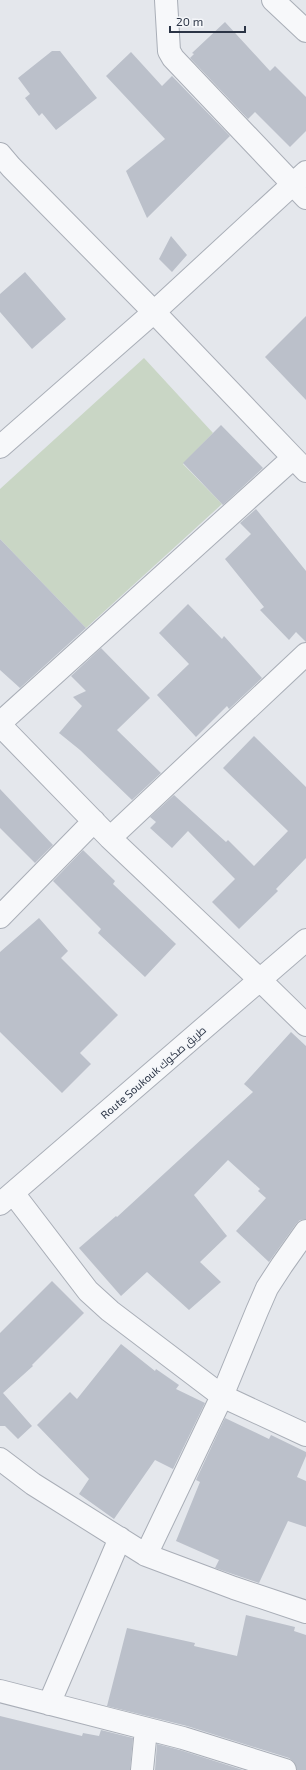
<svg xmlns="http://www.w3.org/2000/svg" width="306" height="1770" viewBox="0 0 306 1770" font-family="'Exo 2',Cairo,sans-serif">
	<rect width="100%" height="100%" fill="#e4e7ec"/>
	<path fill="#c9d6c5" d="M 144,358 L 213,433 L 183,464 L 222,504 L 86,628 L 0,539 L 0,489 Z"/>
	<path fill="#bbc0ca" d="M 225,22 L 270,71 L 275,66 L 306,97 L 306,131 L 290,147 L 255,112 L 248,119 L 190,58 L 194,54 L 192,53 Z
		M 52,51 L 60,51 L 97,98 L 56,130 L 42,113 L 39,116 L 25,98 L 30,94 L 18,78 Z
		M 131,52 L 162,86 L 172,76 L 230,136 L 147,218 L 126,171 L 165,139 L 106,76 Z
		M 171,236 L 187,255 L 172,272 L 159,259 Z
		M 25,272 L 66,319 L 32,349 L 0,312 L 0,294 Z
		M 306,316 L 306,400 L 265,357 Z
		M 221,425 L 263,468 L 223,505 L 183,463 Z
		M 256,509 L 306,571 L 306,642 L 296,632 L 289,640 L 260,610 L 264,607 L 225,559 L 251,534 L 240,523 Z
		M 0,539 L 86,628 L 20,688 L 0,670 Z
		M 188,604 L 222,639 L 224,636 L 262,678 L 229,709 L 227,706 L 196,737 L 157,695 L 189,664 L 159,633 Z
		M 101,648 L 150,698 L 117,730 L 161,773 L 132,800 L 80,750 L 59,733 L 82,706 L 73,697 L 86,691 L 71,676 Z
		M 254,736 L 306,787 L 306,858 L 276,889 L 278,891 L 239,929 L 212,902 L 235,879 L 188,831 L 172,848 L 150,828 L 156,822 L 150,817 L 174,795 L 226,842 L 228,840 L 254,866 L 288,831 L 223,768 Z
		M 0,789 L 53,845 L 35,863 L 0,828 Z
		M 83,850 L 115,881 L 113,884 L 176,944 L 145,977 L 98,933 L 101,929 L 53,881 Z
		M 39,918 L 68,951 L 61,958 L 118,1015 L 80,1053 L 91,1064 L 62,1093 L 0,1032 L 0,952 Z
		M 291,1032 L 306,1046 L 306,1219 L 300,1220 L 296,1224 L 269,1262 L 236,1231 L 266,1198 L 258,1191 L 260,1189 L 228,1160 L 194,1195 L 227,1236 L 200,1262 L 221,1282 L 189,1310 L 147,1272 L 121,1296 L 79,1248 L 116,1216 L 117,1217 L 253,1092 L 244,1084 Z
		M 52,1281 L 84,1313 L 32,1365 L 33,1366 L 3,1393 L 32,1426 L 18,1439 L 5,1426 L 0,1426 L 0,1333 Z
		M 121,1344 L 155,1371 L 156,1369 L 179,1385 L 176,1389 L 205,1403 L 173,1469 L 155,1460 L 114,1519 L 79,1494 L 89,1479 L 37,1425 L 70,1392 L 77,1399 Z
		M 225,1418 L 269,1439 L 271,1435 L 306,1452 L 306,1456 L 297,1477 L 306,1481 L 306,1527 L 288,1521 L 259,1583 L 215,1568 L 219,1560 L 176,1541 L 200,1482 L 196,1480 Z
		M 246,1615 L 295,1627 L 294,1631 L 306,1635 L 306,1770 L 297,1770 L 294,1762 L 289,1758 L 187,1726 L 107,1706 L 127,1628 L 195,1643 L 194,1646 L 237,1656 Z
		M 0,1716 L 82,1736 L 83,1733 L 99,1736 L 101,1730 L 133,1738 L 130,1770 L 0,1770 Z
		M 157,1744 L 180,1750 L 243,1770 L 155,1770 Z"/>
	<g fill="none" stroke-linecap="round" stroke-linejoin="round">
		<g stroke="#a9aeb7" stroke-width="24">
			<path id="minor" d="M 166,0 L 169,51 L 173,58 L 306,198
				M 273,0 L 306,31
				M 0,154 L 11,167 L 154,312 L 306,471
				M 0,447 L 154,312 L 306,172
				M 0,723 L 293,458
				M 0,725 L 110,838 L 260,980 L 306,1025
				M 110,838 L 306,654
				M 0,917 L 94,821
				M 13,1193 L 88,1291 L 110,1311 L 222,1396 L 306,1435
				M 0,1204 L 306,940
				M 0,1459 L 33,1484 L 146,1555 L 234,1588 L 306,1612
				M 146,1555 L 222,1396 L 257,1311 L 267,1288 L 282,1265 L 306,1231
				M 0,1691 L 183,1738 L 285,1770
				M 49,1704 L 120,1538
				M 142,1770 L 146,1729"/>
		</g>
		<use href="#minor" stroke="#f7f8fa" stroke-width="22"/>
	</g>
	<g text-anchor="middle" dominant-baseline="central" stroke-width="3" stroke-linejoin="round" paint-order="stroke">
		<g font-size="11" fill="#2b3445" stroke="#f4f6f9">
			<text transform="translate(153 1072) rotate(-41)">Route Soukouk طريق صكوك</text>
		</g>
	</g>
	<path d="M170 26v6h75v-6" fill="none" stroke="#2b3445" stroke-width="2"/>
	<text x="176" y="26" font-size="12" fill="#2b3445" stroke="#f4f6f9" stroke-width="3" paint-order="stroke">20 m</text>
</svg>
